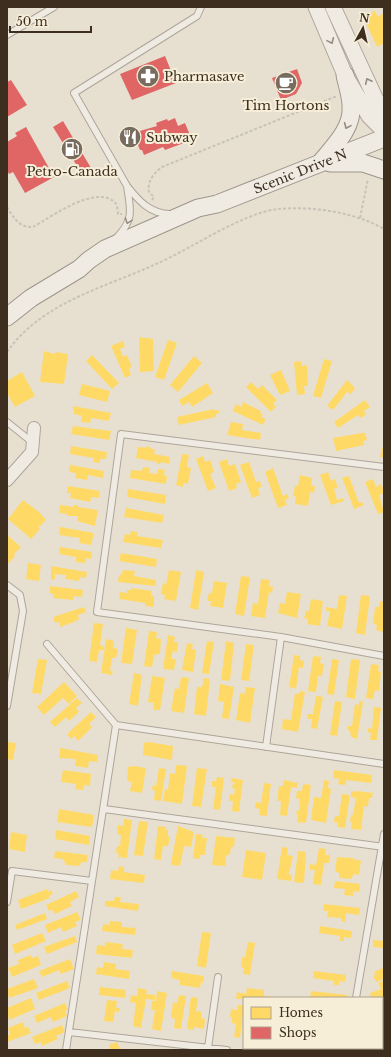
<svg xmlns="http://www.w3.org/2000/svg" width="391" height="1057" viewBox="0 0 391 1057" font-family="'Libre Baskerville',serif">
	<rect width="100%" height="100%" fill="#e7e0d1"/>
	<path fill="#ffd966" d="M 375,11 L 378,17 L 384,13 L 384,43 L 377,47 L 366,23 L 370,21 L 367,14 Z
		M 139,337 L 153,339 L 154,371 L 140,372 Z
		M 168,340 L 177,343 L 164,380 L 155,377 Z
		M 123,341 L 125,347 L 120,349 L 123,357 L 127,355 L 132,367 L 129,368 L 131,375 L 125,378 L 111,346 Z
		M 44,351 L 55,354 L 55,352 L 68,354 L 64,384 L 40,382 Z
		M 92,355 L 119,383 L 112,389 L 86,361 Z
		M 194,356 L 202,363 L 178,392 L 170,385 Z
		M 324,359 L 332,361 L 321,398 L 313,396 Z
		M 301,361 L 302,366 L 307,365 L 308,386 L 304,386 L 305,394 L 297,395 L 294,362 Z
		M 281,370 L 290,391 L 280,395 L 270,375 Z
		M 22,372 L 35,396 L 15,407 L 7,393 L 7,381 Z
		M 347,380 L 355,388 L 351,394 L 347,392 L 333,410 L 327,406 Z
		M 251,382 L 258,389 L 262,385 L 277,400 L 273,404 L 276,406 L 271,412 L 246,387 Z
		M 207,383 L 213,393 L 192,407 L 189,402 L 182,406 L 179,400 Z
		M 82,384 L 110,391 L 107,402 L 79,395 Z
		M 365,400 L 370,407 L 364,411 L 366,415 L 360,418 L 358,415 L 338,428 L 334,422 Z
		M 243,402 L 261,411 L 260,413 L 263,414 L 261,417 L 266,419 L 263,425 L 233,411 L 236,404 L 241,407 Z
		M 73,406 L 111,413 L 109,421 L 91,418 L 90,423 L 81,422 L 82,416 L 74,414 Z
		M 214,409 L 215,411 L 219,410 L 219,413 L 216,414 L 216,417 L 179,425 L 177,417 Z
		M 231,422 L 243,424 L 242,430 L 261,433 L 260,440 L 227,435 Z
		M 73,426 L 111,431 L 109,440 L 71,434 Z
		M 362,433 L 365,433 L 367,440 L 363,441 L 364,445 L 336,451 L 333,438 Z
		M 71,446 L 107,452 L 106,459 L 100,459 L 100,463 L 93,462 L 94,458 L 70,454 Z
		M 146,446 L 155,450 L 154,454 L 170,457 L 169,464 L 161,462 L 160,464 L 157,464 L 157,462 L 136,458 L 138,447 L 146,448 Z
		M 382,448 L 384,448 L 384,457 L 380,457 Z
		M 182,454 L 189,455 L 187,467 L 191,468 L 188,484 L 184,483 L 183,487 L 176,485 Z
		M 203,456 L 205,462 L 210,460 L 214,472 L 210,474 L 216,488 L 208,491 L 196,459 Z
		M 227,459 L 229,466 L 235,464 L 241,482 L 236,484 L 237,488 L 229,491 L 219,462 Z
		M 249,462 L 256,482 L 260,481 L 262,487 L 258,488 L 260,495 L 252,498 L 240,465 Z
		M 70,465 L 104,471 L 103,478 L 88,475 L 87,480 L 75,478 L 76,473 L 69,472 Z
		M 143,467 L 150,468 L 149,473 L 158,474 L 158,469 L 165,470 L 164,475 L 167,476 L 166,484 L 130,478 L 131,470 L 142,471 Z
		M 273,468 L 283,496 L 287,494 L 289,498 L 285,500 L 287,505 L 278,508 L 265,472 Z
		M 328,472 L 331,481 L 335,479 L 338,488 L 334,489 L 337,500 L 343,498 L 344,501 L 331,505 L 320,475 Z
		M 300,475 L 312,478 L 311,486 L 315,486 L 314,493 L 310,492 L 308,506 L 295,504 L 296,497 L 293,496 L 295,486 L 298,486 Z
		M 349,476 L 359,503 L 362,502 L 364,505 L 354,509 L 342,478 Z
		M 373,479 L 376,487 L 381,484 L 384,491 L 384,493 L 379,495 L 384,512 L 378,514 L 365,482 Z
		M 68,486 L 100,491 L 99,498 L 92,497 L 90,502 L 70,498 L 71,493 L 67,493 Z
		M 128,489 L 166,495 L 165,504 L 127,497 Z
		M 23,500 L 39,512 L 46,520 L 38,528 L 40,529 L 31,539 L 8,519 Z
		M 60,505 L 74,507 L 74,505 L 78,505 L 78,507 L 98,510 L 95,526 L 77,521 L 78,516 L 67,516 L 67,514 L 59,513 Z
		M 126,508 L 164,515 L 162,523 L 124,517 Z
		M 60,527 L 94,533 L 91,545 L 79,543 L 80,538 L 59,535 Z
		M 131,531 L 138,532 L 137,536 L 163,540 L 161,548 L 123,542 L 125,534 L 130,535 Z
		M 7,535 L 21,547 L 14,554 L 15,556 L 7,565 Z
		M 60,547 L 92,552 L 91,559 L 86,558 L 85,563 L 76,562 L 76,557 L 59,554 Z
		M 121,553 L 157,559 L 156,567 L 119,561 Z
		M 28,563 L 41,565 L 39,581 L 26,579 Z
		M 51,566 L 87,572 L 86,578 L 80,577 L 79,581 L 65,579 L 66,575 L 55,574 L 55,579 L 51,580 Z
		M 123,570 L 135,571 L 134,576 L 156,580 L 155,586 L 118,582 L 119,575 L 121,575 Z
		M 169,570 L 181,572 L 176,601 L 164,599 L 165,595 L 161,594 L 163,583 L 166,584 Z
		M 196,570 L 204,572 L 198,610 L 190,608 Z
		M 241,576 L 250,577 L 244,616 L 235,614 Z
		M 261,579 L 270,580 L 269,586 L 273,587 L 272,593 L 269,592 L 265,618 L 251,616 L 253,603 L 258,604 Z
		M 214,581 L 227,583 L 223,608 L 210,606 L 211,601 L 207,601 L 209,593 L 212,593 Z
		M 50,586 L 83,590 L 82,597 L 74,596 L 73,600 L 53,598 L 54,594 L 50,593 Z
		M 131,588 L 152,591 L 151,596 L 154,596 L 154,607 L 145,606 L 145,603 L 119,599 L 120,592 L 127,593 L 127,590 L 131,590 Z
		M 287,592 L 301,594 L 297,618 L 278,613 L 280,603 L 285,604 Z
		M 339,595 L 347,596 L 342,629 L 327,626 L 330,611 L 326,611 L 326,607 L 337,609 Z
		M 361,595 L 370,596 L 365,635 L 356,633 Z
		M 311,599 L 323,601 L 320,626 L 307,624 L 308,619 L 304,618 L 306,611 L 309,611 Z
		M 380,601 L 384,602 L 384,632 L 376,630 L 377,625 L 373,624 L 375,607 L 379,607 Z
		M 84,607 L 86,612 L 78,615 L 79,619 L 74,622 L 60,627 L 59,622 L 55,623 L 53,617 Z
		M 94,623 L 103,624 L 100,645 L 104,646 L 104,650 L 99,650 L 97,662 L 89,661 Z
		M 126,628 L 137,630 L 132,664 L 121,663 Z
		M 149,631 L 157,632 L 156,638 L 161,639 L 160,654 L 154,655 L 152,667 L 144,666 Z
		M 168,635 L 175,637 L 174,642 L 178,642 L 177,652 L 173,651 L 171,659 L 176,659 L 174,670 L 163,669 Z
		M 106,639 L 114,641 L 113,648 L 118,649 L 116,658 L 112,658 L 110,671 L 113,671 L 112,675 L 101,673 Z
		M 207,641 L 214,642 L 209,674 L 202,673 Z
		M 226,641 L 234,643 L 230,681 L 221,680 Z
		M 187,643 L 193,644 L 192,649 L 196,650 L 193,672 L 182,670 Z
		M 246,644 L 254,645 L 249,681 L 241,680 Z
		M 294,655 L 300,656 L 300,660 L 304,661 L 303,668 L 299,667 L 296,689 L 289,687 Z
		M 313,656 L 321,657 L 320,663 L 324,664 L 322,676 L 318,676 L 316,692 L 308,691 Z
		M 38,659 L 47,660 L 41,694 L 32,693 Z
		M 332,659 L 339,660 L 334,695 L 327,694 Z
		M 351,659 L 360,660 L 355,699 L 346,697 Z
		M 371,664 L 379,665 L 378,671 L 381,672 L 379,691 L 375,690 L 373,699 L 366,698 Z
		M 134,673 L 142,675 L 138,706 L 129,704 Z
		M 152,676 L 165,678 L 160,710 L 153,710 L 154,703 L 148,702 Z
		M 181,677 L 189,678 L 184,713 L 171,711 L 175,688 L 179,689 Z
		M 204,678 L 210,679 L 206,716 L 194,714 L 197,687 L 202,687 Z
		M 64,682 L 77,696 L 69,704 L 63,698 L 44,715 L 37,707 Z
		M 220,684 L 234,687 L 229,719 L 222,718 L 224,702 L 218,701 Z
		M 246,687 L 255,688 L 250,723 L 236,720 L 240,693 L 245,694 Z
		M 300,691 L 305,692 L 298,732 L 282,729 L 283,719 L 291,720 L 295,693 L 299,694 Z
		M 316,696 L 323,697 L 317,729 L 311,728 L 312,719 L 307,719 L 308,714 L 313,714 Z
		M 77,698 L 82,703 L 76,708 L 79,712 L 69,721 L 66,717 L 55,727 L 50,722 Z
		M 335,701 L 342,702 L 337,736 L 330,735 Z
		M 359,701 L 363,702 L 357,739 L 351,737 L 350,731 L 348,730 L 348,726 L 352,726 L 355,704 L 359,705 Z
		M 374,707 L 381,708 L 377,740 L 370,740 L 371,733 L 368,732 L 368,728 L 372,729 Z
		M 91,712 L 96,717 L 89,724 L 92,727 L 78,741 L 74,736 L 71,739 L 67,734 Z
		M 7,742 L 16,743 L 13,760 L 7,759 Z
		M 148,742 L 173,746 L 172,760 L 143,755 L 144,743 Z
		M 60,748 L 98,755 L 97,762 L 89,761 L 88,768 L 75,766 L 76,759 L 59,758 Z
		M 176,765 L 187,766 L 182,804 L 163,801 L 165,789 L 168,790 L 170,773 L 175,774 Z
		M 134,766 L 146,768 L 142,793 L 130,791 L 132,782 L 127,781 L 128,767 Z
		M 159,768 L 166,769 L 161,801 L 154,800 L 155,791 L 152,790 L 153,785 L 156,786 Z
		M 197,768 L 207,769 L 201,807 L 192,806 Z
		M 63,770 L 91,774 L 90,786 L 84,785 L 83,790 L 75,789 L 76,784 L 61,782 Z
		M 334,770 L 372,775 L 371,783 L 346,780 L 346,785 L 338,784 L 339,779 L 333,778 Z
		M 217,777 L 224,778 L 220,810 L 213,809 L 216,787 L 212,787 L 212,781 L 216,781 Z
		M 232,778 L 243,780 L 239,812 L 232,811 L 233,801 L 229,801 L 230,794 L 234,795 L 235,789 L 232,788 L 233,784 L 236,783 L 231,782 Z
		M 284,780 L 298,783 L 297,788 L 291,787 L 287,816 L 280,815 L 281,801 L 277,801 L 279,786 L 283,786 Z
		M 324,780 L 329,781 L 328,788 L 331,789 L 326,823 L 311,820 L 314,797 L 321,798 Z
		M 264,783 L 271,784 L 267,816 L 259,815 L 260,809 L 255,808 L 256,802 L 261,803 Z
		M 303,784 L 311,785 L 306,823 L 297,822 L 298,814 L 296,814 L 297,810 L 299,811 L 300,799 L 296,798 L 297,791 L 302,791 Z
		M 357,791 L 373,793 L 372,798 L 369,798 L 368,807 L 364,806 L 361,830 L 351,829 L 352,822 L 350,822 L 351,815 L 353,815 L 356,798 L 351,797 L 351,792 Z
		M 342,794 L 350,795 L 345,828 L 338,827 L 338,823 L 334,822 L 335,816 L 339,816 Z
		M 59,809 L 94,815 L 92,827 L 57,822 Z
		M 124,819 L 132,820 L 127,858 L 118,857 L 119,853 L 116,853 L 117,846 L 120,846 L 121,835 L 117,834 L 118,825 L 123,826 Z
		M 139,821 L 148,822 L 143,856 L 134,855 Z
		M 158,826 L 166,827 L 165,830 L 168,830 L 168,836 L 170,837 L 168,846 L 163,846 L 161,860 L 154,859 Z
		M 178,826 L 194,832 L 191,847 L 184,846 L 180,866 L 172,865 L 171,863 Z
		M 56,830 L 90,836 L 89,845 L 55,839 Z
		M 11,832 L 27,835 L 25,852 L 9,849 Z
		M 196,834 L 203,835 L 202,838 L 207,838 L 205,855 L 200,855 L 200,859 L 193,858 Z
		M 216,836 L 235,838 L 234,847 L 231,847 L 230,854 L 226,856 L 225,866 L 212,865 Z
		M 282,847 L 288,848 L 287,855 L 293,856 L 289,873 L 287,874 L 292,875 L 291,881 L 277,879 Z
		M 319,848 L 326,849 L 325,855 L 330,855 L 329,863 L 324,863 L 321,885 L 313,884 L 315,870 L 310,870 L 310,864 L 316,865 Z
		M 246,850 L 266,853 L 262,880 L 242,877 Z
		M 55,851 L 88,855 L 87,862 L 81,862 L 80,866 L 66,865 L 63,859 L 54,858 Z
		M 298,851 L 306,852 L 304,883 L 294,882 Z
		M 337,857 L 353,858 L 353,859 L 361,861 L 359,875 L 353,874 L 352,879 L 339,878 L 339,873 L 335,871 Z
		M 119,866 L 124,867 L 124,872 L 145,875 L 144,883 L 110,879 L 111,870 L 118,871 Z
		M 335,881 L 360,884 L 359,892 L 354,891 L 353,896 L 344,895 L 345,889 L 334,888 Z
		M 47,889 L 48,892 L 51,890 L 53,894 L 49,896 L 50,898 L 21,909 L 18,900 Z
		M 76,891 L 79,897 L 70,902 L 72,906 L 55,914 L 52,910 L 49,911 L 46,905 Z
		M 115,897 L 121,897 L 120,902 L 139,904 L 138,911 L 105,906 L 105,901 L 114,901 Z
		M 324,904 L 360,908 L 359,915 L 346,913 L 345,922 L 341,921 L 341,918 L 327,917 L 328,911 L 323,911 Z
		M 77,912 L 81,920 L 75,922 L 77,926 L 63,932 L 61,927 L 48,933 L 45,925 Z
		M 45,913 L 47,919 L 17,930 L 15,925 Z
		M 110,921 L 122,922 L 122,927 L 136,928 L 135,935 L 102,931 L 103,924 L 110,925 Z
		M 320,926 L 352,931 L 351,938 L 344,937 L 344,941 L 340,941 L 340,936 L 319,933 Z
		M 202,932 L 211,933 L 206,968 L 197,966 Z
		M 42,933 L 46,941 L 15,954 L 12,945 Z
		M 75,936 L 77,942 L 47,954 L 44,947 Z
		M 373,940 L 384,941 L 384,948 L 373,947 Z
		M 105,942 L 123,944 L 122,949 L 133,950 L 132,958 L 96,954 L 97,945 L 105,946 Z
		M 248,942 L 255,943 L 250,975 L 243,974 L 244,968 L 241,967 L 242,957 L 245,957 Z
		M 31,955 L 32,958 L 38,956 L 41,965 L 12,977 L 8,968 L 19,964 L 18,960 Z
		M 70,959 L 74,969 L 61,974 L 59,970 L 42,977 L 39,971 Z
		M 104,962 L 116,964 L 115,969 L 130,971 L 129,979 L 96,974 L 97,967 L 103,968 Z
		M 383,968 L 384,979 L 376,982 L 373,976 L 375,975 L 374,972 Z
		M 172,971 L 204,976 L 203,983 L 201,982 L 200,988 L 180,985 L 180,980 L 171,978 Z
		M 314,971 L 346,975 L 345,982 L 339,981 L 339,985 L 334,985 L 334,981 L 313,978 Z
		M 34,979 L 38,988 L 9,998 L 7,989 Z
		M 67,981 L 70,988 L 39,1000 L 36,993 Z
		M 384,981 L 384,1000 L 382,1001 L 382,998 L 367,998 L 371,996 L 370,993 L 381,989 L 378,983 Z
		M 100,987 L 126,990 L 125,998 L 99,995 Z
		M 138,988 L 147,990 L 146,994 L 155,995 L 155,1000 L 146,999 L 141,1028 L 133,1026 L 136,1003 L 130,1002 L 131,995 L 137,996 Z
		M 247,988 L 264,990 L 264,996 L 269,996 L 269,998 L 236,999 L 237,992 L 246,994 Z
		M 157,991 L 167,993 L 161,1031 L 152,1029 L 155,1010 L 151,1010 L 152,1001 L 156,1001 Z
		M 311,991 L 347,995 L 347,998 L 310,998 Z
		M 179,995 L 186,996 L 181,1029 L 174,1028 L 175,1019 L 171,1018 L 173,1002 L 177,1003 Z
		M 191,997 L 198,998 L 196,1011 L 202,1012 L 201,1018 L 205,1019 L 204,1029 L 194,1027 L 194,1030 L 187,1029 Z
		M 31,998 L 35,1009 L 9,1020 L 7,1008 Z
		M 107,1000 L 117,1001 L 116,1008 L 120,1008 L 119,1012 L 115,1011 L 113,1022 L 104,1021 Z
		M 65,1003 L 68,1010 L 65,1011 L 67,1016 L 53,1022 L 51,1017 L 37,1023 L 34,1016 Z
		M 238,1005 L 244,1005 L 240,1038 L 234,1037 L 236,1024 L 232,1023 L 232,1017 L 230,1017 L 231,1009 L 238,1010 Z
		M 23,1022 L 25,1028 L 28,1027 L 31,1033 L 7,1042 L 7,1036 L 10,1034 L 8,1028 Z
		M 62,1025 L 65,1032 L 56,1036 L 58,1039 L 42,1046 L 41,1042 L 35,1044 L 32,1037 Z
		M 117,1042 L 120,1049 L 124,1048 L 124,1050 L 110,1050 L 109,1045 Z"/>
	<path fill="#e06666" d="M 165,56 L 176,83 L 132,100 L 120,74 Z
		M 297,69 L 302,83 L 296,94 L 281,100 L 272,78 Z
		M 11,80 L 27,105 L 7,117 L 7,82 Z
		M 175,118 L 178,126 L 185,123 L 192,140 L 165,150 L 163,147 L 144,155 L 142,150 L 140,150 L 133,133 L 157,126 L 156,123 L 167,119 L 168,121 Z
		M 63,121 L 91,168 L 82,174 L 53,127 Z
		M 26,127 L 54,177 L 25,193 L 13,172 L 9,174 L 7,170 L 7,142 L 17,136 L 15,133 Z"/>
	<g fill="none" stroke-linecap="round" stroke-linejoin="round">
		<g stroke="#ada599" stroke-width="8">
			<path id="service" d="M 7,35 L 54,7
				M 170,214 C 150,214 138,200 127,186 L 74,93 L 197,16 L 201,7
				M 117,237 C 135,219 130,208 127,186
				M 7,422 L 32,442
				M 384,467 L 121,434 L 97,612 L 281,637 L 384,656
				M 7,585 L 20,595 L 23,611 L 7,706
				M 47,644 L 116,725 L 384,764
				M 266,747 L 281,637
				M 104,809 L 384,847
				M 7,902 L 12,871 L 92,881
				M 356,998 L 384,834
				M 69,1032 L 227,1050
				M 208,1048 L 218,977
				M 66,1050 L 116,725
				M 347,1050 L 348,1048"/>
		</g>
		<g stroke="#ada599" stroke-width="14">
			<path id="minor" d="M 7,480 L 32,452 L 34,428"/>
		</g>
		<g stroke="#ada599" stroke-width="17">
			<path id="tertiary" d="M 316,7 L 345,75 L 369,116 L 384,131
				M 333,7 L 384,117"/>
		</g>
		<g stroke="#9c958a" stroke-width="19">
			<g id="secondary">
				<path d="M 321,162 C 334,146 353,128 351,106 C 351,96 347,85 345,75"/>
				<path d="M 330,163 L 363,163 L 384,170"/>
				<path id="s1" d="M 7,317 L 31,298 L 79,269 L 89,260 L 105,249 L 182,215 L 198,208 L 217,204 L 384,138"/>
			</g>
		</g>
		<path stroke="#c8c2b9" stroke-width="2" stroke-dasharray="3 2" stroke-linecap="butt" d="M 152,200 L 154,197 L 149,192 C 147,181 154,173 162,167 L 337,96
			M 7,207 C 13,217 19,228 33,227 C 51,217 100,181 117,205 L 118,214 L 122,214
			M 360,218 L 368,179
			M 7,352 C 42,302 104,288 156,264 C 191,249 242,213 278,209 C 313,206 354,212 384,229"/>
		<use href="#service" stroke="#efebe3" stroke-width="6"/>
		<use href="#minor" stroke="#efebe3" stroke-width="12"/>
		<use href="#tertiary" stroke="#efebe3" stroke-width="15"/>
		<use href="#secondary" stroke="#efebe3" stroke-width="17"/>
	</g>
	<defs><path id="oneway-chevron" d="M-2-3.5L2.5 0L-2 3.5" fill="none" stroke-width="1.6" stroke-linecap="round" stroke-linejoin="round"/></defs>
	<g stroke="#968c82">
		<use href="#oneway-chevron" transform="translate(331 41) rotate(66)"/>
		<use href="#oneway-chevron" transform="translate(368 81) rotate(-115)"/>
		<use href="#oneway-chevron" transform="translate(347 126) rotate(114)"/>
		<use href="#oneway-chevron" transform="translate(128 221) rotate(110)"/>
	</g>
	<defs>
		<g id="pharmacy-disc" transform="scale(1.15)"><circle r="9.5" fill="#786c5e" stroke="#f7eed8"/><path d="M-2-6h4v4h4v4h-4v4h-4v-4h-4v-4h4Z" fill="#fff"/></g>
		<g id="cafe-disc" transform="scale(1.15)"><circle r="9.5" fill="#786c5e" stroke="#f7eed8"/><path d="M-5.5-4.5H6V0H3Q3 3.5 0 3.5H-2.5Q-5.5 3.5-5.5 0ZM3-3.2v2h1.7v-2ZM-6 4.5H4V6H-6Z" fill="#fff"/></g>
		<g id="restaurant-disc" transform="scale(1.15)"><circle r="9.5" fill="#786c5e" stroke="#f7eed8"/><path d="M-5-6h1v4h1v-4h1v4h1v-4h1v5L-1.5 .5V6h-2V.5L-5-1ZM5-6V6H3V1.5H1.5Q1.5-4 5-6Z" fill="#fff"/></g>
		<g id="fuel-disc" transform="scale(1.15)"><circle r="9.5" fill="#786c5e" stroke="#f7eed8"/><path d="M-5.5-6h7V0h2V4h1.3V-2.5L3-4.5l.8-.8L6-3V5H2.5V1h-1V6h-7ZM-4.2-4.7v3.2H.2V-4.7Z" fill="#fff"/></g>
	</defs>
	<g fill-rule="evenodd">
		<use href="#pharmacy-disc" x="148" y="76"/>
		<use href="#cafe-disc" x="286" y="83"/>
		<use href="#restaurant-disc" x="130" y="137"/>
		<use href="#fuel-disc" x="72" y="149"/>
	</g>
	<g text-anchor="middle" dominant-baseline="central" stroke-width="4" stroke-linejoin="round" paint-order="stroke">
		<g font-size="13" fill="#3d2e20" stroke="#f7eed8" text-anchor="start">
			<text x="164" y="76">Pharmasave</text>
			<text x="286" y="105" text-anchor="middle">Tim Hortons</text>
			<text x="146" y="137">Subway</text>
			<text x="72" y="171" text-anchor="middle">Petro-Canada</text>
		</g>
		<g font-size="13" fill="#3d2e20" stroke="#f7eed8">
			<text stroke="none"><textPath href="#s1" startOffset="330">Scenic Drive N</textPath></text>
		</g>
	</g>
	<rect width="391" height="1057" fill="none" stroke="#3d2e20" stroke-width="16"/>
	<rect x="243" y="997" width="140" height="52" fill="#f7eed8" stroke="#ada18e"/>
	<rect x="251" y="1007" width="20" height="12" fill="#ffd966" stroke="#ada18e"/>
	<text x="279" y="1017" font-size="12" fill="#3d2e20">Homes</text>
	<rect x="251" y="1027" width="20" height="12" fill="#e06666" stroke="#ada18e"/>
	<text x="279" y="1037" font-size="12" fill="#3d2e20">Shops</text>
	<g transform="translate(363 28) rotate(8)" stroke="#f7eed8" stroke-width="3" paint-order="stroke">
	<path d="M0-3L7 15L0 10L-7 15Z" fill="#3d2e20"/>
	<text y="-6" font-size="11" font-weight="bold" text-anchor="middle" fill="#3d2e20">N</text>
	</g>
	<path d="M10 26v6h81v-6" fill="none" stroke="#3d2e20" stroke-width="2"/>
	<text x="16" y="26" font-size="12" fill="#3d2e20" stroke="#f7eed8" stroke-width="3" paint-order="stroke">50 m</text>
</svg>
